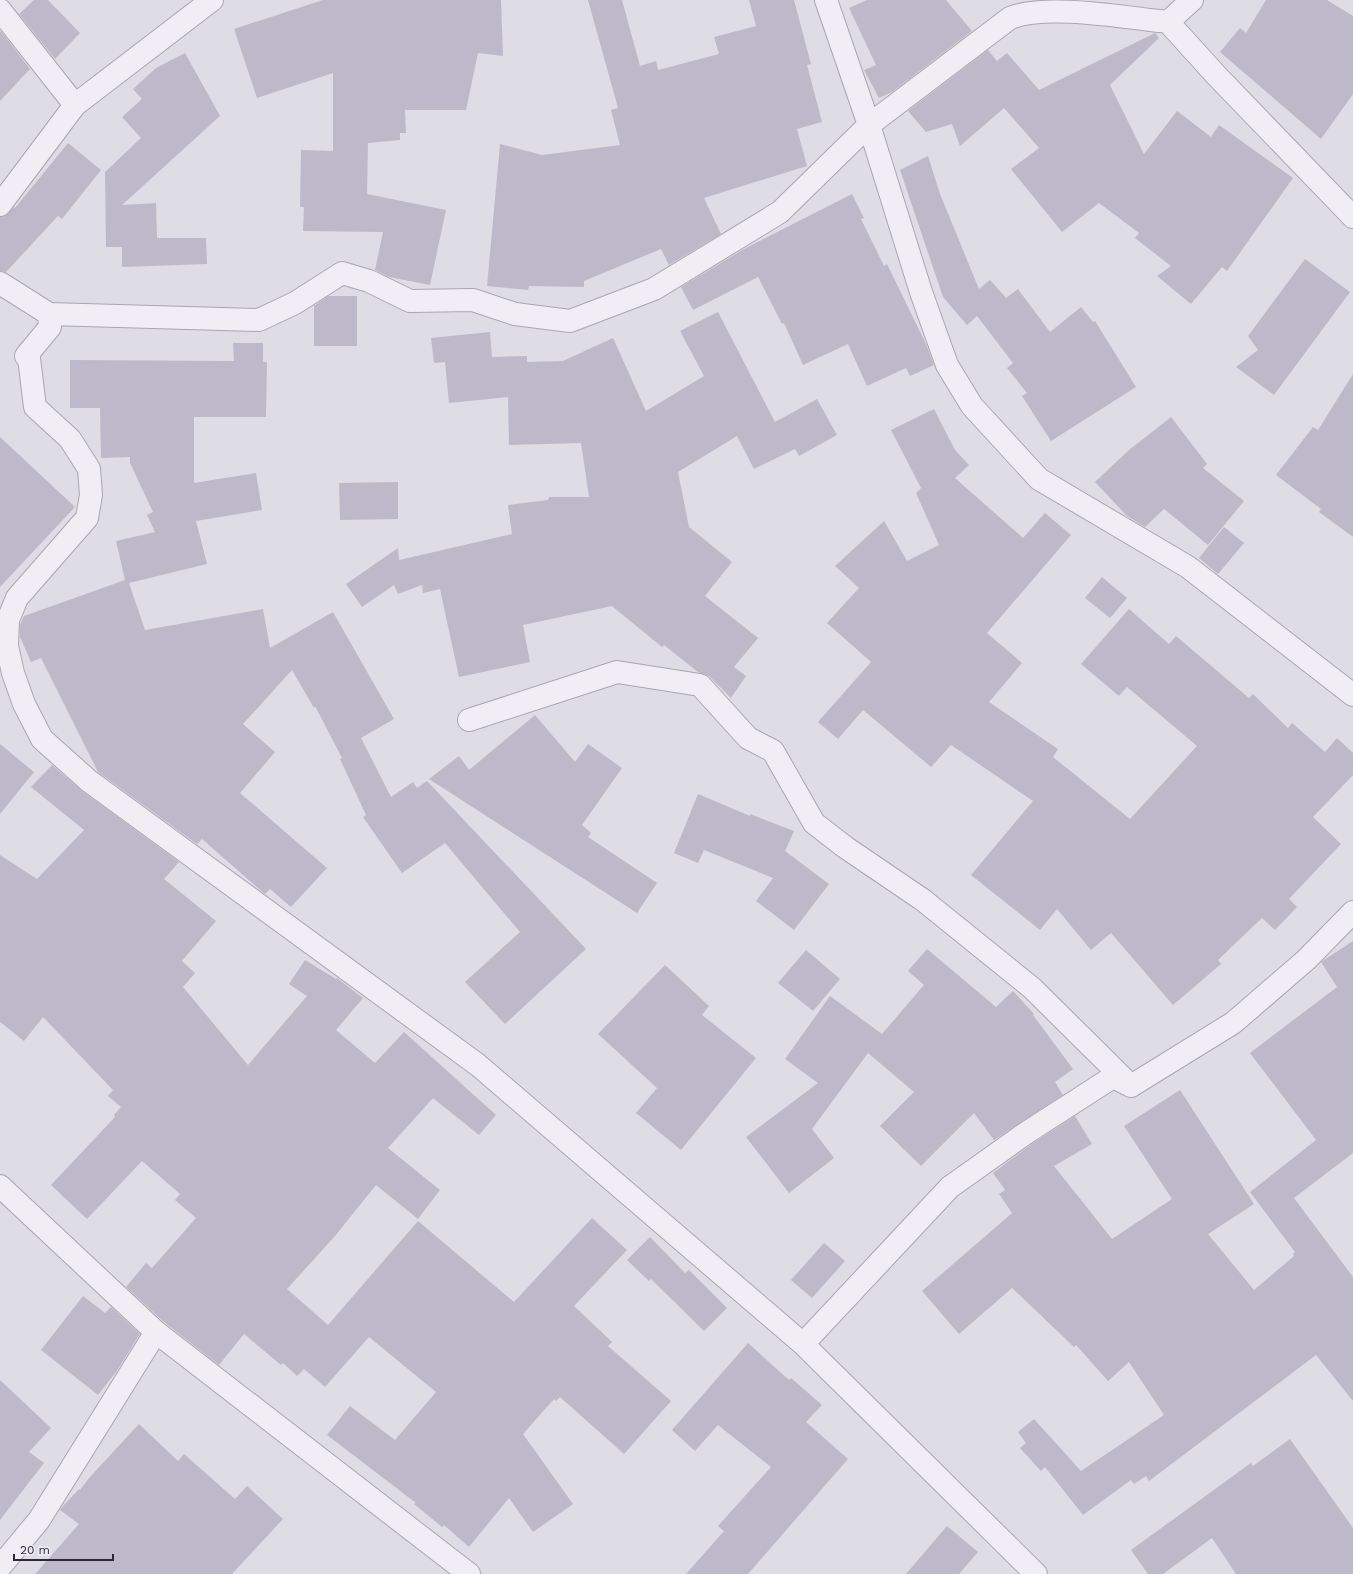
<svg xmlns="http://www.w3.org/2000/svg" width="1353" height="1574" viewBox="0 0 1353 1574" font-family="'Work Sans',sans-serif">
	<rect width="100%" height="100%" fill="#dedce5"/>
	<path fill="#beb9c8" d="M 34,0 L 48,0 L 80,33 L 55,59 L 19,14 Z
		M 323,0 L 501,0 L 503,56 L 478,53 L 466,110 L 405,110 L 406,133 L 400,133 L 400,140 L 368,143 L 367,194 L 446,210 L 430,285 L 389,277 L 375,270 L 383,232 L 303,231 L 304,207 L 300,207 L 301,150 L 333,151 L 333,73 L 257,98 L 234,29 Z
		M 588,0 L 622,0 L 640,66 L 656,61 L 658,70 L 719,54 L 714,37 L 756,26 L 749,0 L 794,0 L 811,64 L 807,65 L 822,122 L 797,129 L 807,166 L 704,198 L 721,234 L 669,265 L 661,249 L 584,281 L 584,287 L 529,286 L 528,290 L 487,286 L 500,144 L 542,155 L 620,145 L 611,110 L 618,108 Z
		M 867,0 L 946,0 L 972,31 L 892,92 L 879,98 L 864,70 L 876,65 L 849,8 Z
		M 1266,0 L 1327,0 L 1353,16 L 1353,94 L 1321,139 L 1220,52 L 1240,28 L 1246,33 Z
		M 1,31 L 30,69 L 0,101 L 0,32 Z
		M 1155,33 L 1159,38 L 1110,85 L 1144,154 L 1177,111 L 1211,137 L 1219,125 L 1293,178 L 1227,271 L 1222,267 L 1191,304 L 1157,276 L 1171,266 L 1135,238 L 1139,233 L 1099,203 L 1062,232 L 1011,169 L 1039,148 L 1004,108 L 960,146 L 952,124 L 926,132 L 908,111 L 988,50 L 997,61 L 1007,53 L 1039,90 Z
		M 185,53 L 220,116 L 122,205 L 156,203 L 157,238 L 206,238 L 207,264 L 122,267 L 122,247 L 106,247 L 105,172 L 141,138 L 122,117 L 142,99 L 133,89 L 156,68 Z
		M 68,143 L 101,170 L 62,219 L 58,216 L 6,272 L 0,271 L 0,217 L 5,216 L 14,207 L 15,208 Z
		M 928,156 L 940,194 L 979,289 L 990,280 L 1006,298 L 1018,289 L 1050,332 L 1081,307 L 1093,322 L 1095,321 L 1136,387 L 1051,441 L 1022,396 L 1027,393 L 1007,368 L 1013,363 L 977,316 L 967,325 L 943,297 L 900,170 Z
		M 852,194 L 864,218 L 861,219 L 884,266 L 887,264 L 926,344 L 934,365 L 910,376 L 906,368 L 867,386 L 848,344 L 803,365 L 784,323 L 782,324 L 758,277 L 693,310 L 681,287 L 744,249 Z
		M 1305,259 L 1350,292 L 1274,395 L 1236,367 L 1258,350 L 1248,336 Z
		M 328,296 L 357,296 L 357,346 L 314,346 L 314,306 Z
		M 718,312 L 775,422 L 817,399 L 837,435 L 799,456 L 795,449 L 754,469 L 737,436 L 678,472 L 689,527 L 732,562 L 705,596 L 758,638 L 734,667 L 746,676 L 731,698 L 709,676 L 698,672 L 664,645 L 662,647 L 612,606 L 523,625 L 530,662 L 459,677 L 440,589 L 423,593 L 422,585 L 398,594 L 394,585 L 362,607 L 346,584 L 398,548 L 399,560 L 512,534 L 508,505 L 548,500 L 549,497 L 589,497 L 581,443 L 509,445 L 508,397 L 449,403 L 445,362 L 434,363 L 431,338 L 490,332 L 492,357 L 527,356 L 527,362 L 563,361 L 613,338 L 646,411 L 704,376 L 680,331 Z
		M 233,343 L 263,343 L 263,362 L 267,362 L 266,417 L 194,417 L 194,483 L 256,473 L 262,510 L 196,521 L 207,564 L 129,583 L 145,630 L 263,609 L 270,648 L 333,612 L 394,719 L 361,738 L 391,797 L 413,782 L 417,788 L 427,781 L 586,949 L 505,1024 L 465,982 L 520,932 L 445,843 L 402,873 L 363,817 L 366,815 L 340,759 L 342,758 L 315,706 L 314,708 L 292,670 L 243,724 L 275,752 L 240,793 L 327,868 L 291,907 L 270,889 L 265,894 L 202,839 L 197,844 L 98,772 L 41,658 L 31,662 L 20,637 L 20,625 L 24,616 L 125,580 L 116,541 L 155,532 L 147,515 L 153,512 L 130,463 L 130,457 L 101,458 L 100,408 L 70,408 L 70,360 L 234,361 Z
		M 1353,374 L 1353,537 L 1319,512 L 1321,509 L 1276,475 L 1313,427 L 1318,430 Z
		M 934,409 L 955,450 L 969,465 L 955,478 L 1023,538 L 1045,513 L 1071,535 L 987,633 L 1022,663 L 989,702 L 1058,749 L 1053,757 L 1130,819 L 1197,746 L 1127,687 L 1119,696 L 1081,664 L 1129,609 L 1169,644 L 1176,636 L 1249,698 L 1253,694 L 1288,728 L 1292,723 L 1325,752 L 1337,738 L 1353,753 L 1353,775 L 1313,817 L 1341,844 L 1289,899 L 1297,907 L 1275,930 L 1262,918 L 1218,960 L 1221,964 L 1173,1005 L 1111,933 L 1091,950 L 1057,909 L 1040,930 L 971,875 L 1033,801 L 951,745 L 931,767 L 863,710 L 838,739 L 818,722 L 871,662 L 827,623 L 859,588 L 835,566 L 884,521 L 907,561 L 939,545 L 916,493 L 921,488 L 891,430 Z
		M 1171,417 L 1207,464 L 1203,468 L 1244,501 L 1208,545 L 1164,509 L 1145,527 L 1127,516 L 1095,482 L 1129,450 Z
		M 0,437 L 75,507 L 0,587 Z
		M 398,482 L 398,519 L 340,520 L 339,483 Z
		M 1224,527 L 1244,543 L 1218,574 L 1199,558 Z
		M 1102,577 L 1127,598 L 1110,618 L 1085,598 Z
		M 535,715 L 575,762 L 588,744 L 622,768 L 582,825 L 591,833 L 588,837 L 657,883 L 637,913 L 429,779 L 459,756 L 469,770 Z
		M 0,744 L 34,772 L 0,814 Z
		M 52,765 L 82,791 L 179,862 L 164,879 L 216,921 L 182,961 L 195,973 L 183,987 L 248,1065 L 307,996 L 289,984 L 305,960 L 336,979 L 337,978 L 363,998 L 336,1030 L 375,1063 L 404,1032 L 496,1115 L 479,1135 L 433,1098 L 388,1148 L 440,1190 L 418,1219 L 376,1185 L 335,1236 L 287,1289 L 328,1325 L 418,1221 L 514,1302 L 592,1218 L 627,1250 L 574,1306 L 612,1342 L 608,1346 L 671,1401 L 624,1454 L 560,1397 L 556,1401 L 554,1399 L 523,1434 L 573,1504 L 533,1532 L 509,1498 L 469,1547 L 444,1525 L 442,1527 L 414,1504 L 416,1503 L 327,1435 L 350,1406 L 395,1440 L 436,1392 L 369,1337 L 325,1387 L 304,1369 L 297,1376 L 283,1363 L 281,1365 L 244,1334 L 219,1365 L 164,1322 L 126,1287 L 146,1263 L 152,1268 L 196,1218 L 175,1200 L 180,1194 L 142,1161 L 87,1219 L 51,1185 L 115,1117 L 114,1115 L 121,1107 L 108,1096 L 113,1090 L 43,1017 L 24,1041 L 0,1022 L 0,855 L 37,879 L 84,830 L 31,787 Z
		M 698,794 L 750,816 L 750,814 L 794,831 L 785,851 L 829,884 L 794,930 L 756,901 L 773,878 L 704,850 L 698,863 L 674,853 Z
		M 1353,941 L 1353,1153 L 1294,1198 L 1353,1277 L 1353,1401 L 1316,1355 L 1149,1481 L 1146,1476 L 1134,1484 L 1131,1480 L 1083,1515 L 1045,1467 L 1041,1471 L 1020,1448 L 1026,1443 L 1018,1432 L 1034,1419 L 1081,1471 L 1164,1415 L 1129,1362 L 1108,1381 L 1076,1345 L 1074,1347 L 1012,1288 L 959,1334 L 922,1291 L 1012,1213 L 999,1194 L 1005,1190 L 993,1173 L 1033,1143 L 1075,1116 L 1092,1144 L 1054,1166 L 1112,1239 L 1172,1199 L 1124,1126 L 1180,1090 L 1254,1204 L 1208,1234 L 1254,1290 L 1294,1256 L 1293,1254 L 1295,1252 L 1250,1192 L 1316,1140 L 1250,1053 L 1337,987 L 1321,962 Z
		M 927,949 L 996,1007 L 1013,991 L 1034,1014 L 1033,1015 L 1073,1069 L 1055,1082 L 1063,1095 L 994,1140 L 974,1113 L 921,1166 L 880,1126 L 914,1092 L 868,1053 L 812,1129 L 834,1158 L 789,1193 L 746,1137 L 818,1083 L 785,1059 L 830,996 L 882,1034 L 924,985 L 908,971 Z
		M 806,950 L 840,979 L 813,1011 L 778,983 Z
		M 665,965 L 709,1006 L 702,1015 L 756,1058 L 681,1150 L 636,1113 L 657,1088 L 598,1034 Z
		M 650,1237 L 685,1273 L 689,1270 L 727,1308 L 704,1331 L 651,1279 L 649,1281 L 627,1260 Z
		M 824,1243 L 845,1261 L 812,1298 L 791,1280 Z
		M 83,1296 L 105,1313 L 111,1307 L 140,1334 L 116,1372 L 98,1395 L 41,1350 Z
		M 748,1343 L 789,1380 L 791,1378 L 822,1405 L 806,1422 L 848,1459 L 748,1574 L 686,1574 L 724,1531 L 718,1526 L 771,1467 L 718,1425 L 695,1451 L 672,1430 Z
		M 0,1380 L 51,1428 L 29,1452 L 44,1463 L 0,1520 Z
		M 139,1424 L 178,1461 L 184,1454 L 235,1499 L 247,1486 L 283,1519 L 232,1574 L 35,1574 L 79,1524 L 60,1510 L 62,1507 L 79,1489 L 80,1490 L 89,1478 Z
		M 1290,1439 L 1353,1528 L 1353,1574 L 1236,1574 L 1212,1538 L 1163,1574 L 1148,1574 L 1131,1550 L 1251,1463 L 1253,1466 Z
		M 947,1526 L 978,1552 L 959,1574 L 906,1574 Z"/>
	<g fill="none" stroke-linecap="round" stroke-linejoin="round">
		<g stroke="#a9a5b2" stroke-width="24">
			<path id="minor" d="M 826,0 L 869,125 L 921,292 L 947,365 L 972,406 L 1039,479 L 1188,567 L 1353,695
				M 0,10 L 75,105
				M 1168,22 L 1216,75 L 1353,217
				M 0,205 L 75,105 L 212,0
				M 0,283 L 49,314
				M 469,720 L 617,672 L 700,685 L 748,738 L 773,751 L 814,823 L 845,847 L 923,900 L 1032,988 L 1131,1086
				M 0,1186 L 156,1332 L 469,1574
				M 803,1344 L 950,1187 L 1026,1133 L 1113,1077 L 1131,1086 L 1233,1023 L 1306,960 L 1353,912
				M 0,1567 L 39,1520 L 156,1332
				M 1036,1574 L 803,1344 L 478,1065 L 89,781 L 42,739 L 24,704 L 13,673 L 7,646 L 8,620 L 17,598 L 87,518 L 91,495 L 89,469 L 70,439 L 35,407 L 29,358 L 26,356 L 50,327 L 49,314 L 259,320 L 295,303 L 342,273 L 369,281 L 410,301 L 473,300 L 515,314 L 570,321 L 654,289 L 780,212 L 869,125 L 1010,18 C 1047,3 1127,18 1168,22 L 1192,0"/>
		</g>
		<use href="#minor" stroke="#f0eef4" stroke-width="22"/>
	</g>
	<path d="M14 1554v6h99v-6" fill="none" stroke="#2d263a" stroke-width="2"/>
	<text x="20" y="1554" font-size="12" fill="#2d263a" stroke="#edebf3" stroke-width="3" paint-order="stroke">20 m</text>
</svg>
